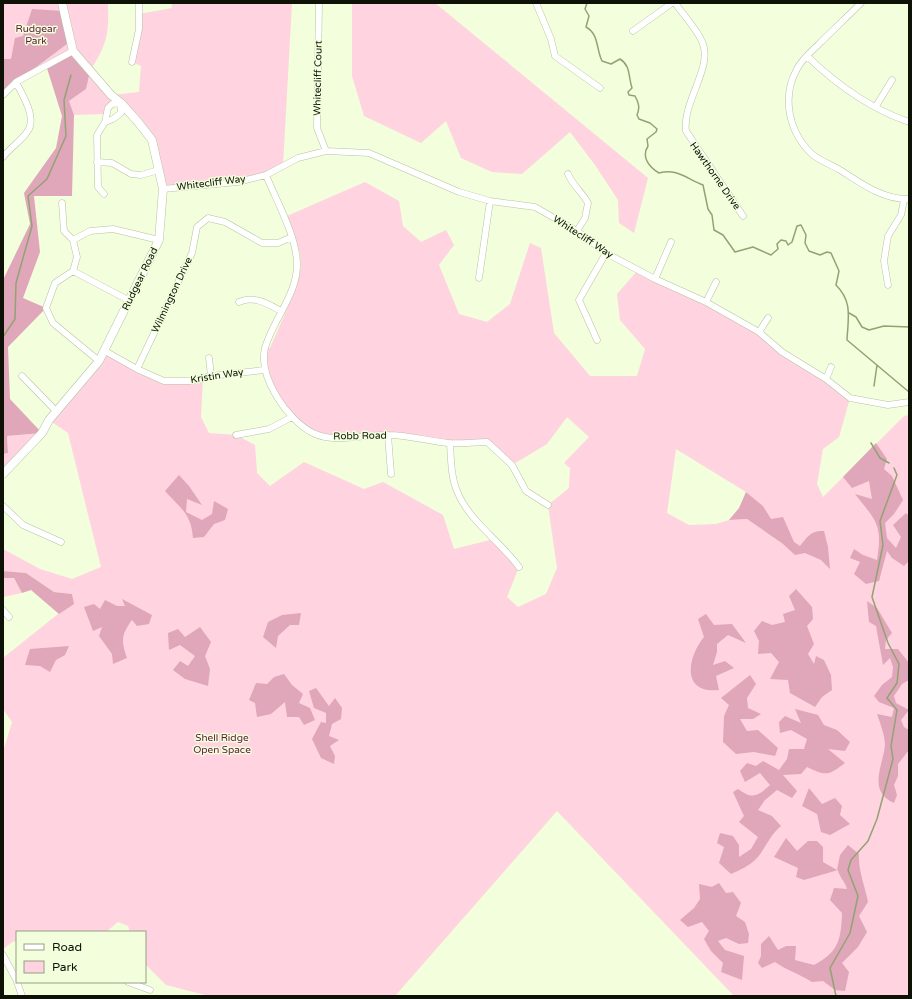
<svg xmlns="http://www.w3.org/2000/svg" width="912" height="999" viewBox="0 0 912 999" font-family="'Varela Round',sans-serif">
	<rect width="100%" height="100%" fill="#f2fedc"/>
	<path fill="#ffd3e0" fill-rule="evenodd" d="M 3,3 L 108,3 C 109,35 107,44 90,71 L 112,95 L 139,92 L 141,66 L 132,62 L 139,14 L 172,8 L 171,3 L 292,3 L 283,166 L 238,182 L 163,189 L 152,140 L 122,103 L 112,104 L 105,114 L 74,115 L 69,101 L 86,89 L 73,52 L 3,88 Z
		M 352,3 L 435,3 L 648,178 L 634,233 L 619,223 L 618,200 L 595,165 L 570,132 L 522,174 L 492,172 L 461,158 L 446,121 L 421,143 L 364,116 L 352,76 Z
		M 365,182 L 399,201 L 403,226 L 421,242 L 446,230 L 454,245 L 439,265 L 459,314 L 487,322 L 510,304 L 530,243 L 541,248 L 554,333 L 590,376 L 637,376 L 645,349 L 620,320 L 617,294 L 638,270 L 759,332 L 850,398 L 839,437 L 823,449 L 817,484 L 823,497 L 904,416 L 909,415 L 909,996 L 734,996 L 557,811 L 395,996 L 209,996 L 166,985 L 145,964 L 145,932 L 130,932 L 128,926 L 118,922 L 106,932 L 17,932 L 17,943 L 14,941 L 3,949 L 3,752 L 12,722 L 3,709 L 3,658 L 73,602 L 72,594 L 54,592 L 26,573 L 3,571 L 3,549 L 40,569 L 72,579 L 101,567 L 68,433 L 49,420 L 105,351 L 164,381 L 203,379 L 201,417 L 209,433 L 236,435 L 255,445 L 257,473 L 270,486 L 304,462 L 364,489 L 383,482 L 443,515 L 454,549 L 494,539 L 519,567 L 507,597 L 518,607 L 546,594 L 557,568 L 548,505 L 569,488 L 570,468 L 564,463 L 589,437 L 567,417 L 547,444 L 512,465 L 487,442 L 450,443 L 388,435 L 335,438 L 313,433 L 292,417 L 264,370 L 265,348 L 270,348 L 294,293 L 301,267 L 300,253 L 287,216 ZM 676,449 L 746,492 L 763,506 L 783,544 L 747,519 L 729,520 L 716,524 L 689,525 L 667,513 Z
		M 42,433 L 3,474 L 3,454 L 8,453 L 7,436 Z
		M 3,578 L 14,578 L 22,593 L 3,597 Z"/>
	<path fill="#dfa7b9" d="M 32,9 L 63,11 L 71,41 L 16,82 L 6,92 L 3,88 L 3,59 L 11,59 L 15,38 L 23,36 Z
		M 73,51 L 90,71 L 86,89 L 69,101 L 74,115 L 72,196 L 34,196 L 40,252 L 23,298 L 46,308 L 8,347 L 10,399 L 42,433 L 7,436 L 8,453 L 3,454 L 3,280 L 30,224 L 24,193 L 56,148 L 62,116 L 46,65 Z
		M 876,443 L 887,459 L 884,469 L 892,476 L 903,500 L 894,514 L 885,523 L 887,538 L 896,548 L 901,537 L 893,525 L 906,513 L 909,516 L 909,561 L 904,566 L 892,558 L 887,551 L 879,581 L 866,584 L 854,574 L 860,562 L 850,558 L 854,549 L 863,555 L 877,560 C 883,524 876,521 855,494 L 872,499 L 869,481 L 852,488 L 843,477 Z
		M 179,475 L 189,486 L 202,505 L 187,499 L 186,512 L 202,520 L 212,514 L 214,501 L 228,509 L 225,520 L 214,524 L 204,537 L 193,538 C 191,513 181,509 165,491 Z
		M 746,492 L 763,506 L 771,519 L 783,517 L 794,542 L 800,546 C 807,537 811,530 824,531 L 828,547 L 830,569 L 821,560 L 805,553 L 795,555 L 783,544 L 747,519 L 729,520 L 739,508 Z
		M 3,571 L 26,573 L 54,592 L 72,594 L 74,604 L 59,614 L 31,590 L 22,593 L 14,578 L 3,578 Z
		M 796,589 L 812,607 L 813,619 L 807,626 L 814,644 L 808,654 L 814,664 L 816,656 L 824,660 L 831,675 L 832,690 L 822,697 L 815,707 L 790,693 L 788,680 L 770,679 L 779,662 L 771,653 L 758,654 L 759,641 L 754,631 L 762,621 L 772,625 L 785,622 L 783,614 L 795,610 L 789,596 Z
		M 122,599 L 152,615 L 149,624 L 137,626 L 132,620 C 121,635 121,641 127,658 L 113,664 L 112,654 L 99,636 L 102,627 L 93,631 L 84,607 L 94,604 L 100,609 L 105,600 L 117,606 L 125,606 Z
		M 867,601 L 877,608 L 892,633 L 886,640 L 885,649 L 898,649 L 909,663 L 909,680 L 902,684 L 894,696 L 896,703 L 909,710 L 901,720 L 904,727 L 909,730 L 909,750 L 898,764 L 898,776 L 894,785 L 897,795 L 894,803 C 867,791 883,766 885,745 C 885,735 880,723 877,714 L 892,717 L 894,708 L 879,702 L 874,696 L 882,685 L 892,677 L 893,667 L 890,658 L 883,665 L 876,626 L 869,622 Z
		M 301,613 L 299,625 L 290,625 L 278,636 L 276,648 L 263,637 L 268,622 L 282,615 Z
		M 706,614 L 714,625 L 732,624 L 746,643 L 728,635 L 717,644 L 717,652 L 713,665 L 725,661 L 734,668 L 716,676 L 719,690 C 681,694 687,658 704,637 L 698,619 Z
		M 200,627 L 211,642 L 205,656 L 210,669 L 208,686 L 185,679 L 173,670 L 180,661 L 188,666 L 195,656 L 180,645 L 169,650 L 168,633 L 178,629 L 185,637 Z
		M 69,646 L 65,655 L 56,660 L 50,672 L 40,666 L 25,665 L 30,649 Z
		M 284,674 L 292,685 L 303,694 L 299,703 L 310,708 L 315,720 L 304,725 L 299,717 L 287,717 L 285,702 L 271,714 L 257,717 L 255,703 L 249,700 L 256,683 L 267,684 L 274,677 Z
		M 750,675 L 756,684 L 747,698 L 748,708 L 761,714 L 753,719 L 740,719 L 747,731 L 758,730 L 778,748 L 775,756 L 754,752 L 736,754 L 723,742 L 724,716 L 729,705 L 721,698 Z
		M 316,688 L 329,706 L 335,698 L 342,708 L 341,719 L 332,724 L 329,736 L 339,740 L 330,746 L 335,756 L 334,764 L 321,758 L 312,739 L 321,722 L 326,723 L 326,713 L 314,708 L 309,691 Z
		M 795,709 L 818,715 L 824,725 L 837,730 L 850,742 L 845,751 L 828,749 L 845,763 C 828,776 826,776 807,767 L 801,774 L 783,775 L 797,791 L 792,798 L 777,790 L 765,800 L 758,810 L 772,816 L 781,826 C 769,836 766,848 756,859 C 749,866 740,870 731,874 L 719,863 L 724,847 L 717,843 L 720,833 L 733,836 L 739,845 L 739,857 L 751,849 L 758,837 L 739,822 L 744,816 L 733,792 L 738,789 C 753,800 758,796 770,785 L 760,773 L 745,782 L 740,771 L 747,763 L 756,766 L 763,761 L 779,770 L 787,759 L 789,749 L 804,749 L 807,739 L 791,730 L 780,733 L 779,722 L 785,716 L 801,723 Z
		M 809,788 L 822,804 L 835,798 L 842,806 L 840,815 L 850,824 L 830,835 L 821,832 L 817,814 L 802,806 Z
		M 786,838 L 797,851 L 808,841 L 817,841 L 823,847 L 823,862 L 837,870 L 840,855 L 848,845 L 859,854 C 858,871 865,886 868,902 L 859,916 L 867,932 L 858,947 L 842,963 L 849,972 L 845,991 L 835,990 L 823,981 L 812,982 C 800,974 786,970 775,962 L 762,968 L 758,963 L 761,956 L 761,944 L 769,936 L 778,950 L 786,946 L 796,946 L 795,960 L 814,965 C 839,952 841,939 842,913 L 830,900 L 834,888 L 847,889 C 845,881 839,877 838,870 L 804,880 L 796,877 L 798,868 L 774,857 Z
		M 719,883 L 726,893 L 733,892 L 741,903 L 736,916 L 745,922 L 749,934 L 748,943 L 739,944 L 726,938 L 718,941 L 725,950 L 744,956 L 742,980 L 721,972 L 723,963 L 711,951 L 704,939 L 709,931 L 702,922 L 688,927 L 680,920 L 694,908 L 700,899 L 699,884 L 712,887 Z"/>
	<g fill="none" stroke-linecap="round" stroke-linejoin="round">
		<path stroke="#93a273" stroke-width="1.5" d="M 587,3 L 585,9 L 589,16 L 586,27 C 599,34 596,49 602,61 L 611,64 L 620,59 C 631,66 628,76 632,88 L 628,92 L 629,95 L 635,96 C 639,103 640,108 637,115 L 639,119 L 650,123 L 657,129 L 656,132 L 647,139 L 648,146 C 641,157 649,167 659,173 C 677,168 687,179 703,185 L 708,209 L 712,215 L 714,230 L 723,235 L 735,252 L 753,247 L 771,255 L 778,249 L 777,244 L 781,240 L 786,241 L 788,245 L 792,242 L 797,226 L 801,225 L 806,235 L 805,243 L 809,251 L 820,255 L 827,252 L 831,253 L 839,271 L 836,285 C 853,302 848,318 847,340 L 909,392
			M 849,313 L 856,317 L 862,327 L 869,330 L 884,326 L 909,327
			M 3,337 L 15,319 L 16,283 L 32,226 L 28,196 L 47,179 L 66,136 L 64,100 L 71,75
			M 874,386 L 877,365
			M 871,443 L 880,458 L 889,463
			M 836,996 L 830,968 L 850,933 L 858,896 L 848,870 L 851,860 L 868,841 L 877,819 L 893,759 L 891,746 L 897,710 L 887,698 L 897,683 L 899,664 L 888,643 L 872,597 L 883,545 L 880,521 L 897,475 L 894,468"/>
		<g stroke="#b7c3a2" stroke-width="7">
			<path id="street" d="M 319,3 L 317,128 L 326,151
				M 536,3 L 551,39 L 555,56 L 600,88
				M 675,3 C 684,16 698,30 703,44 C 712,68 682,104 686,131 L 743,216
				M 861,3 C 847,17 833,30 819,44 C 812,51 802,59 797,69 C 781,98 789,133 813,155 C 821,161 831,165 840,170 C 861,183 883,200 909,199
				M 633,31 L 672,3
				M 807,56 C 836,84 871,109 909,122
				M 132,62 L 139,29 L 139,3
				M 3,95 L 16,82 L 73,51
				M 876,106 L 892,80
				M 3,157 C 10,148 21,141 27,132 C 38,118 22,95 16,82
				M 97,162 L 112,163 L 131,174 L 141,175 L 159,170
				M 568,174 C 573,186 582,192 588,203 L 585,218 L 577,231
				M 266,175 C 276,200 296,235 297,263 C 298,294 273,319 265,348 C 258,377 287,420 313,433 C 336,444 363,434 388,435 C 408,435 428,441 448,443 C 461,444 474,442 487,442 L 512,465 L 526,491 L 548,505
				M 163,189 L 238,182 L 266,175 L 298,158 L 326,151 L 369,153 L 459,192 L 490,201 L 535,207 L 577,231 L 606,253 L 655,279 L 706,302 L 759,332 L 782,352 L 826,379 L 850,398 L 888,405 L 909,402
				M 104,194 L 98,187 L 97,135 L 105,122 L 108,108 L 112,104 L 121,103 L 121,113 L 113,119 L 105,122
				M 62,203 L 64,231 L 73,240 L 77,257 L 73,271 L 55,283 L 46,308 L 53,323 L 99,361
				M 73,240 L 90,231 L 113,229 L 159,240
				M 73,271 L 130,301
				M 479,278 L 490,201
				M 655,279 L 671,242
				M 888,285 L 884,261 L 888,236 L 901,215 L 904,200
				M 239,302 C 254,295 268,304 281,311
				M 706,302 L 716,282
				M 759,332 L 768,318
				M 597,340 L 579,300 L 606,253
				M 105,351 L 137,369 L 164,381 L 192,381 L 211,376 L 264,370
				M 209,358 L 211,376
				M 137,369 L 192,253 L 197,227 L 208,218 L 225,222 L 262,243 L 278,243 L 292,237
				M 22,376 L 56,411
				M 826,379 L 831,367
				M 236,435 L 269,429 L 292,417
				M 388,435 L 391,474
				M 450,443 C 451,459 451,477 457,491 C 468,520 501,542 519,567
				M 3,506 L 23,525 L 61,542
				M 3,610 L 9,617
				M 3,955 L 17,981
				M 17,982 L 22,996
				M 128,982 L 150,990"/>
		</g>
		<g stroke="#b7c3a2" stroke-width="9">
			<path id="secondary" d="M 3,474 L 42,433 L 49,420 L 99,361 L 159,240 L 163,189 L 152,140 L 138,122 L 121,103 L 111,95 L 73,51 L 62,3"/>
		</g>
		<use href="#street" stroke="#fff" stroke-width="6"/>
		<use href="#secondary" stroke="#fff" stroke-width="8"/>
	</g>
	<g text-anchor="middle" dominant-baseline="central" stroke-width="3" stroke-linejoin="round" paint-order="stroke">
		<g font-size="10" fill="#581733" stroke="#f2fedc">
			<text x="36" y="29">Rudgear<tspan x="36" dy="12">Park</tspan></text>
			<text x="222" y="738">Shell Ridge<tspan x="222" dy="12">Open Space</tspan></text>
		</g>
		<g font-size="10" fill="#0d1106" stroke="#f2fedc">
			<text transform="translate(318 78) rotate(-89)">Whitecliff Court</text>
			<text transform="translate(715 176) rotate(55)">Hawthorne Drive</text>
			<text transform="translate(211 183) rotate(-7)">Whitecliff Way</text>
			<text transform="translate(583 237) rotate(33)">Whitecliff Way</text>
			<text transform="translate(140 279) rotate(-64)">Rudgear Road</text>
			<text transform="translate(172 295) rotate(-65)">Wilmington Drive</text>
			<text transform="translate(217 376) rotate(-9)">Kristin Way</text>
			<text transform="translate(360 436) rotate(-1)">Robb Road</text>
		</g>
	</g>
	<rect width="912" height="999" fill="none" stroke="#0d1106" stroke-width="8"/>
	<rect x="16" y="931" width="130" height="52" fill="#f2fedc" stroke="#969f86"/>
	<rect x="24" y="944" width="20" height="6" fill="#ffffff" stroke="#969f86"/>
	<text x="52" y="951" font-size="12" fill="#0d1106">Road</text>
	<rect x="24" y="961" width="20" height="12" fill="#ffd3e0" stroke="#969f86"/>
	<text x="52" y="971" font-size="12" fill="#0d1106">Park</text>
</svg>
